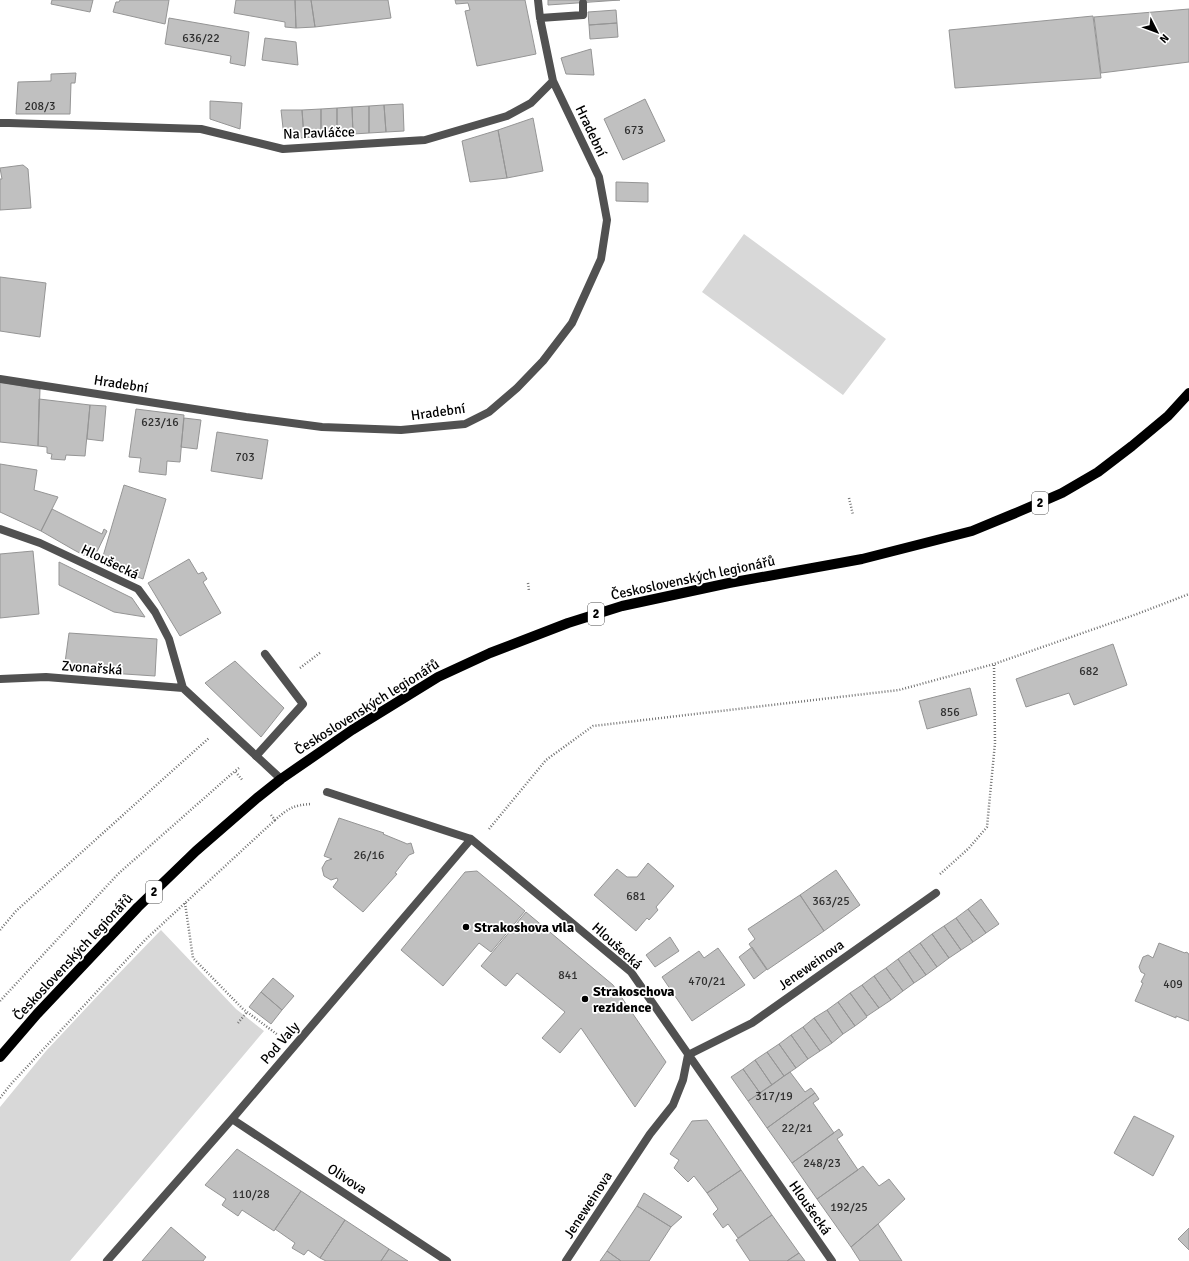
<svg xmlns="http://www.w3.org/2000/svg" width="1189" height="1261" viewBox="0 0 1189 1261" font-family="Signika,sans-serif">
	<rect width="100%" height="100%" fill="#fff"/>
	<path fill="#d8d8d8" d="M 744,234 L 886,339 L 843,395 L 702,292 Z
		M 161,930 L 236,1009 L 264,1031 L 70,1261 L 0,1261 L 0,1107 L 46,1051 L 103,990 Z"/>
	<path fill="#c0c0c0" stroke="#959595" d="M 52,0 L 93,0 L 90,12 L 51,4 Z
		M 120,0 L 169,0 L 165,24 L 113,12 L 116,2 L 119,2 Z
		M 236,0 L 295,0 L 296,28 L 285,27 L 285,22 L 234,13 Z
		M 295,0 L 311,0 L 315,27 L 296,28 Z
		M 311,0 L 388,0 L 391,18 L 315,27 Z
		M 455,0 L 525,0 L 536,54 L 477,66 L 465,11 L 470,10 L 468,3 L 456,4 Z
		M 548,0 L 620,0 L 548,5 Z
		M 1189,9 L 1189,62 L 1101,73 L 1094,17 Z
		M 616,10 L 617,23 L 589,25 L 588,12 Z
		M 1093,16 L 1101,78 L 955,88 L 949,30 Z
		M 169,18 L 249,32 L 245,66 L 230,63 L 231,56 L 165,44 Z
		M 617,23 L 618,37 L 590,39 L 589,25 Z
		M 265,38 L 296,42 L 298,65 L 262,60 Z
		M 591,49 L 594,75 L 566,74 L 561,58 Z
		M 76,73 L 75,83 L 71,83 L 70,114 L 16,114 L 18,82 L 51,81 L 51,74 Z
		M 645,99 L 665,141 L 623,160 L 604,119 Z
		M 210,101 L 242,103 L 240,129 L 210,119 Z
		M 403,104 L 404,131 L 386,132 L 384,105 Z
		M 384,105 L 386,132 L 369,133 L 369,106 Z
		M 369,106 L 369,133 L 353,134 L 352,107 Z
		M 352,107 L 353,134 L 337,135 L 337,108 Z
		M 337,108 L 337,135 L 321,136 L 321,109 Z
		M 321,109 L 321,136 L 304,138 L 302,110 Z
		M 281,110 L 302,110 L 304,138 L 284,137 Z
		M 533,118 L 543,171 L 507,178 L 498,130 Z
		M 498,130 L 507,178 L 470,182 L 462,141 Z
		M 23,165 L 28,169 L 31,208 L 0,210 L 0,179 L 2,179 L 0,168 Z
		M 616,182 L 648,183 L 648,202 L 616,201 Z
		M 0,277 L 46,283 L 40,337 L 0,331 Z
		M 0,382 L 40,389 L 38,446 L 0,442 Z
		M 39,399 L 90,405 L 85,456 L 66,455 L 65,460 L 51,459 L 52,454 L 47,453 L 47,447 L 38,446 Z
		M 90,405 L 106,406 L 103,441 L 87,439 Z
		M 136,409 L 184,415 L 180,462 L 167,461 L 166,475 L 139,472 L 141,458 L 129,457 Z
		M 184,418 L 201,420 L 197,449 L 181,447 Z
		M 217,432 L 268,440 L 262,479 L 211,471 Z
		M 0,464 L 37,470 L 34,490 L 58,497 L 41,531 L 0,512 Z
		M 124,485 L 166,499 L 143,579 L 101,563 Z
		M 52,509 L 102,534 L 104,529 L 107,531 L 93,560 L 74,550 L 41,531 Z
		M 33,551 L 39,614 L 0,618 L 0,554 Z
		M 189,559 L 198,574 L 203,572 L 207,579 L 203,582 L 221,613 L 180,636 L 148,583 Z
		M 59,562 L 132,598 L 145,617 L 114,612 L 59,585 Z
		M 69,633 L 157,639 L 155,676 L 64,670 Z
		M 1113,644 L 1127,685 L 1074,705 L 1069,693 L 1026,707 L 1016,679 Z
		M 235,661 L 284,708 L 261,737 L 205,683 Z
		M 970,688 L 977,715 L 927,729 L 919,701 Z
		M 339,818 L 384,833 L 383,834 L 405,843 L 407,844 L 411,843 L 414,853 L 409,855 L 395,873 L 397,874 L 363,912 L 333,887 L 338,880 L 337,878 L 331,880 L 324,876 L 322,868 L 326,861 L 332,859 L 324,856 Z
		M 648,863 L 674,886 L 656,907 L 658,910 L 649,920 L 647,918 L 636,931 L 594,895 L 617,869 L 627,877 L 637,877 Z
		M 836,870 L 860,905 L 824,931 L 800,895 Z
		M 477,871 L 525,911 L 491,952 L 479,943 L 443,986 L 401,950 L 465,872 Z
		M 800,895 L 824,931 L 767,970 L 749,944 L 755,939 L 748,929 Z
		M 981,899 L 999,924 L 986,933 L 968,909 Z
		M 968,909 L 986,933 L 973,942 L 956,918 Z
		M 526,912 L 613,985 L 666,1062 L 635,1107 L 581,1028 L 560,1053 L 542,1038 L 565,1012 L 517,973 L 506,986 L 504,985 L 481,966 Z
		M 956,918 L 973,942 L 961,950 L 944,926 Z
		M 944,926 L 961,950 L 949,958 L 932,934 Z
		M 932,934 L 949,958 L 937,967 L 920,943 Z
		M 670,937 L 679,951 L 655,967 L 646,955 Z
		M 920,943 L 937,967 L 926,975 L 909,951 Z
		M 1159,943 L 1185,953 L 1186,952 L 1188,953 L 1189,955 L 1189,1021 L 1176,1016 L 1176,1018 L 1135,1001 L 1143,983 L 1141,982 L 1145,974 L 1141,972 L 1139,967 L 1143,957 L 1148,955 L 1153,958 Z
		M 752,947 L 767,969 L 754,979 L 739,957 Z
		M 718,948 L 745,985 L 692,1021 L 662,977 L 699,951 L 704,958 Z
		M 909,951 L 926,975 L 914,983 L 898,959 Z
		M 898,959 L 914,983 L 903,991 L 886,968 Z
		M 886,968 L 903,991 L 891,1000 L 874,976 Z
		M 874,976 L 891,1000 L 879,1008 L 862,985 Z
		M 273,978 L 294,996 L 282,1010 L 261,992 Z
		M 862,985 L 879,1008 L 867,1016 L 850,993 Z
		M 261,992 L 282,1010 L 271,1024 L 249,1007 Z
		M 850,993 L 867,1017 L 855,1026 L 838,1002 Z
		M 838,1002 L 855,1026 L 843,1034 L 827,1010 Z
		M 827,1010 L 843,1034 L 832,1043 L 814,1018 Z
		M 814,1018 L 832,1043 L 820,1051 L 803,1027 Z
		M 803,1027 L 820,1051 L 808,1059 L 791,1035 Z
		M 791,1035 L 808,1059 L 796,1068 L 779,1044 Z
		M 779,1044 L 796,1068 L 784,1076 L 767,1052 Z
		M 767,1052 L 784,1076 L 772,1085 L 755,1060 Z
		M 755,1060 L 772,1085 L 760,1093 L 743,1069 Z
		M 743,1069 L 760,1093 L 748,1101 L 731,1077 Z
		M 790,1072 L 805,1092 L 811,1088 L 815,1093 L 767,1128 L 748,1101 Z
		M 815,1093 L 819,1099 L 813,1103 L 834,1133 L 792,1163 L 767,1128 Z
		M 1134,1116 L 1174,1136 L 1153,1176 L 1114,1153 Z
		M 707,1120 L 741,1170 L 707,1193 L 694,1176 L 688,1182 L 674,1168 L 679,1160 L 670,1154 L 692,1121 Z
		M 839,1129 L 843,1135 L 837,1139 L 858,1170 L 817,1199 L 792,1163 Z
		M 237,1149 L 301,1191 L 274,1231 L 242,1210 L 238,1216 L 222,1205 L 226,1199 L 205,1185 Z
		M 863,1166 L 879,1186 L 889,1179 L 905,1199 L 878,1224 L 851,1247 L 817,1199 Z
		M 741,1170 L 772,1215 L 738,1238 L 728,1224 L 723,1228 L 713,1214 L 718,1209 L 707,1193 Z
		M 301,1191 L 345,1220 L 320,1258 L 308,1250 L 304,1255 L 292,1248 L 295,1243 L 275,1229 Z
		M 644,1193 L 682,1217 L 671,1227 L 637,1206 Z
		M 637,1206 L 671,1227 L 649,1261 L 621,1261 L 607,1251 Z
		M 772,1215 L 799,1253 L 787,1261 L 750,1261 L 736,1240 Z
		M 345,1220 L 389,1249 L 381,1261 L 326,1261 L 320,1258 Z
		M 878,1224 L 902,1261 L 860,1261 L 851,1247 Z
		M 171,1227 L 206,1257 L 203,1261 L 142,1261 Z
		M 1189,1228 L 1189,1250 L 1178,1239 Z
		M 389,1249 L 408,1261 L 381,1261 Z
		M 607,1251 L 621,1261 L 600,1261 Z
		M 799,1253 L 805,1261 L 787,1261 Z"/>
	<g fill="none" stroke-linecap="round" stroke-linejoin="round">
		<path stroke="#737373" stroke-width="2.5" stroke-dasharray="1 2" stroke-linecap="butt" d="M 849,498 L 853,515
			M 528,583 L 529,591
			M 300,668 L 321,652
			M 239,768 L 235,771 L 243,781
			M 271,815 L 275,820 C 289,808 293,805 312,804
			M 489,829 L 546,760 L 593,726 L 899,690 L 994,664 L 1137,614 L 1189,594
			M 940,874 L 969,848 L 987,827 L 995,743 L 994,664
			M 185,903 L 193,958 L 243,1009 L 278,1035
			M 0,930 L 16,911 L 209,738
			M 0,1001 L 118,874 L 235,771
			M 238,1023 L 247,1012
			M 0,1098 L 11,1084 L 145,940 L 275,820"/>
		<path stroke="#515151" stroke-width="8" d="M 256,756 L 303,704 L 265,654"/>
		<path stroke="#515151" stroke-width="8" d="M 540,18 L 583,15 L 583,3
			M 0,123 L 9,123 L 201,129 L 283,149 L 425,140 L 507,116 L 531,103 L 553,81
			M 0,379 L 246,417 L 322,427 L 401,430 L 465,424 L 489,412 L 517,388 L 543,361 L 572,323 L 601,259 L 607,220 L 599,177 L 553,81 L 540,18 L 538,0
			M 0,529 L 40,543 L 138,589 L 155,612 L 169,639 L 183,688 L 281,779
			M 0,679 L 46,677 L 183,688
			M 327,792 L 471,839 L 631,972 L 832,1261
			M 688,1055 L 752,1023 L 936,893
			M 232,1119 L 447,1261
			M 107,1261 L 232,1119 L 471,839
			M 566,1261 L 650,1134 L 673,1105 L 683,1080 L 688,1055"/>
		<path stroke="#000" stroke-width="10" d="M 0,1057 L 37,1014 L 138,907 L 196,851 L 257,798 L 281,779 L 352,730 L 438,677 L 490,653 L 568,623 L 622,606 L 729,583 L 862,559 L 972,531 L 1018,512 L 1062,493 L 1098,472 L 1132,446 L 1168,416 L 1189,393"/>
	</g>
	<g fill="#000" stroke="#fff" stroke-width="1.5">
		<circle cx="466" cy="927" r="4"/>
		<circle cx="585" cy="999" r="4"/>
	</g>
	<g text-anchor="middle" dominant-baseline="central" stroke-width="3.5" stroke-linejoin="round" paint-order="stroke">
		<g font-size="12" fill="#303030">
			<text x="201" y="38">636/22</text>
			<text x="40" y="106">208/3</text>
			<text x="634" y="130">673</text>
			<text x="160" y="422">623/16</text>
			<text x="245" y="457">703</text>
			<text x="1089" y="671">682</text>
			<text x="950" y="712">856</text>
			<text x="369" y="855">26/16</text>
			<text x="636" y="896">681</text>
			<text x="831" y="901">363/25</text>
			<text x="568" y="975">841</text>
			<text x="707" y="981">470/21</text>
			<text x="1173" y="984">409</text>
			<text x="774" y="1096">317/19</text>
			<text x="797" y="1128">22/21</text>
			<text x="822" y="1163">248/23</text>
			<text x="251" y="1194">110/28</text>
			<text x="849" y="1207">192/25</text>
		</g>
		<g fill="#fff" stroke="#4c4c4c" stroke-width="1">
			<rect x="1032" y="492" width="16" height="22" rx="3"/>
			<rect x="588" y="603" width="16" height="22" rx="3"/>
			<rect x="146" y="881" width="16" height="22" rx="3"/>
		</g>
		<g font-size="13" font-weight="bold" fill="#000">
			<text x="1040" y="503">2</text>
			<text x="596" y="614">2</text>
			<text x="154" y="892">2</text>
		</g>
		<g font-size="14" fill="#000" stroke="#fff">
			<text transform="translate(591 131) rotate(65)">Hradební</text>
			<text transform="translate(319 133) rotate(-2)">Na Pavláčce</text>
			<text transform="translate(121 384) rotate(9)">Hradební</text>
			<text transform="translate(438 412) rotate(-8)">Hradební</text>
			<text transform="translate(110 562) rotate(26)">Hloušecká</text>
			<text transform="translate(693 578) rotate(-12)">Československých legionářů</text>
			<text transform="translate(92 668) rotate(4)">Zvonařská</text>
			<text transform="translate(367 707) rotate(-32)">Československých legionářů</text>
			<text transform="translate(617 946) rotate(42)">Hloušecká</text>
			<text transform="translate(73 957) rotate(-47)">Československých legionářů</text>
			<text transform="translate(811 965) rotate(-35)">Jeneweinova</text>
			<text transform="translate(280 1043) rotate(-49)">Pod Valy</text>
			<text transform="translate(347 1179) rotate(33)">Olivova</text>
			<text transform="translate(588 1205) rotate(-57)">Jeneweinova</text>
			<text transform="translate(810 1208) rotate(55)">Hloušecká</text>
		</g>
		<g font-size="14" font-weight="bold" fill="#000" stroke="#fff" text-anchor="start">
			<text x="474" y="927">Strakoshova vila</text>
			<text x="593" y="991">Strakoschova<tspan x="593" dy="16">rezidence</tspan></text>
		</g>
	</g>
	<g transform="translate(1157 32) rotate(132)" stroke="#ffffff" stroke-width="3" paint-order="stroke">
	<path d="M0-3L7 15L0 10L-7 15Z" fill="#000000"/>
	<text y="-6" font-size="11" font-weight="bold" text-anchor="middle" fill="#000000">N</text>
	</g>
</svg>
